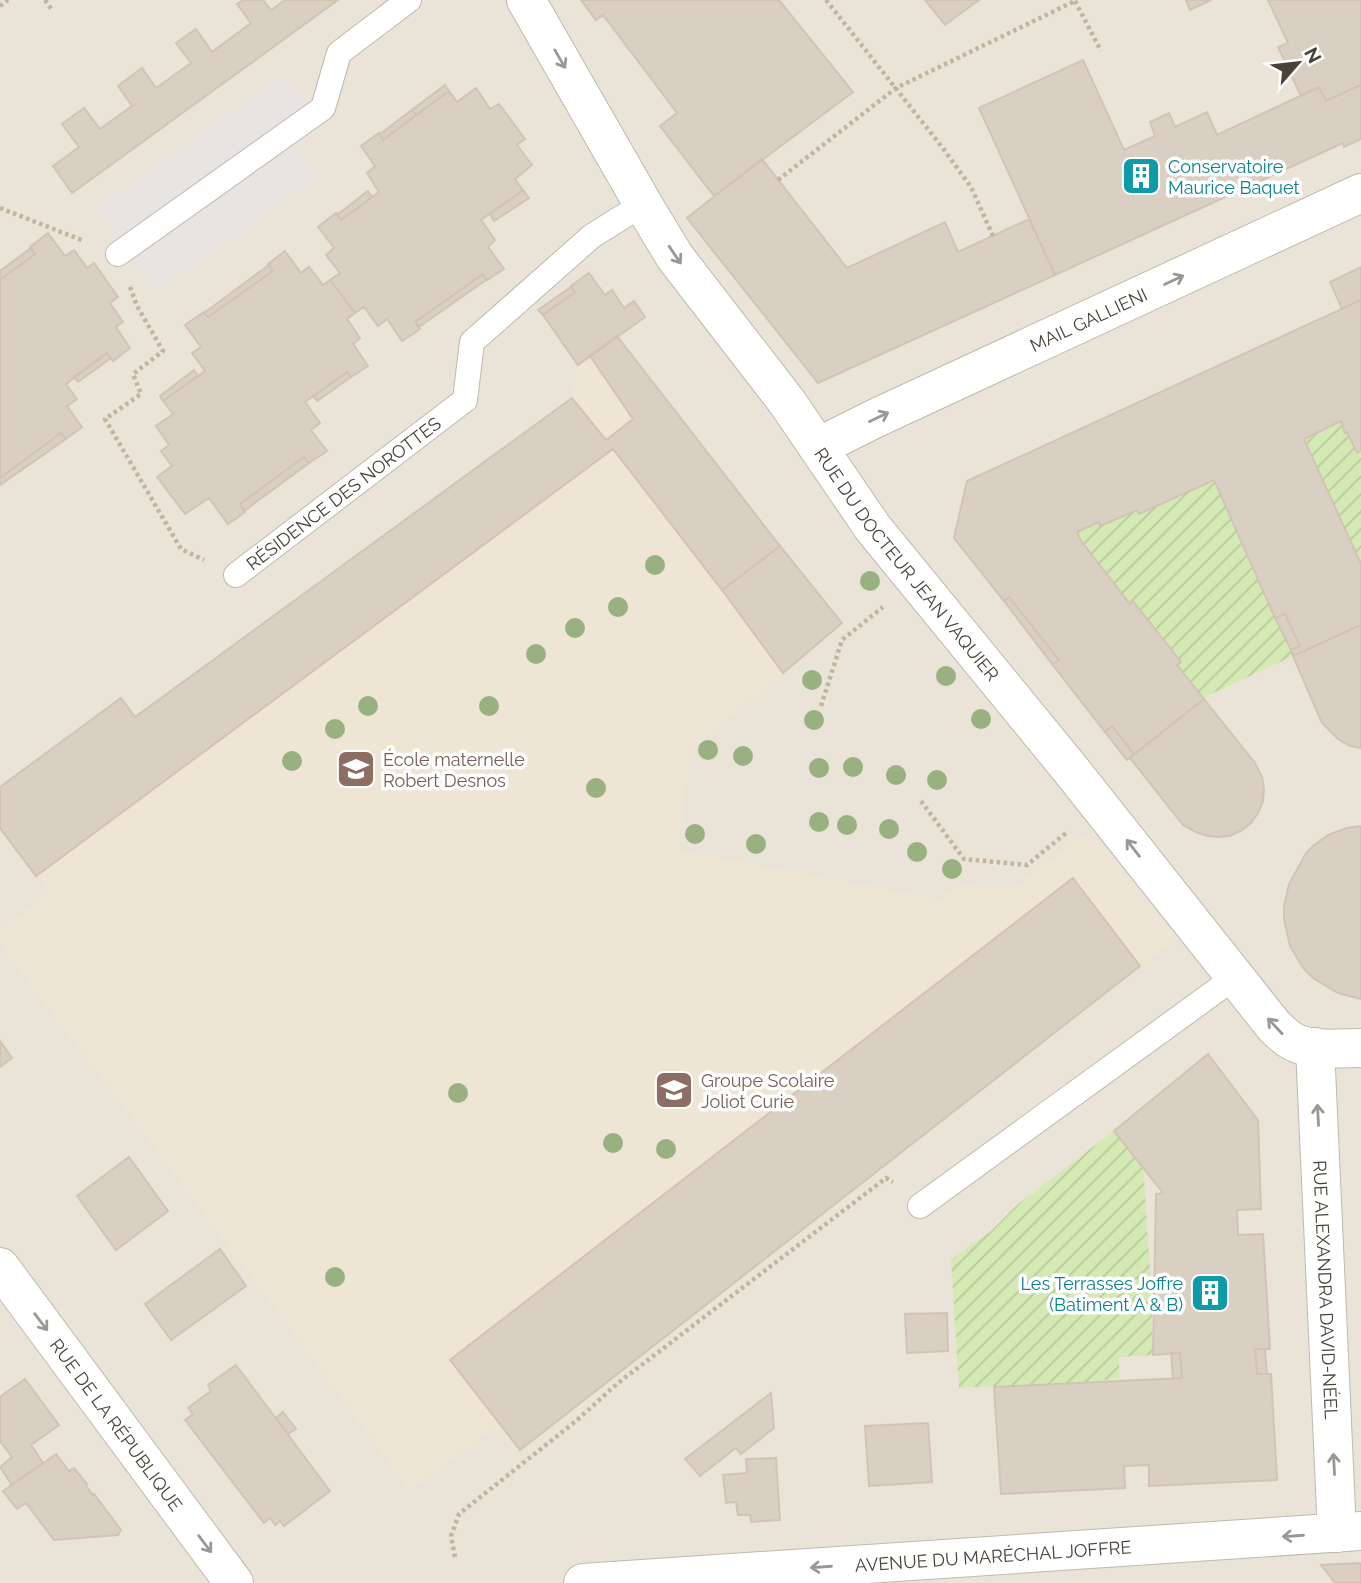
<svg xmlns="http://www.w3.org/2000/svg" width="1361" height="1583" viewBox="0 0 1361 1583" font-family="Raleway,sans-serif">
	<defs>
		<pattern id="garden-furrows" width="10" height="10" patternUnits="userSpaceOnUse" patternTransform="scale(1.75)"><rect width="10" height="10" fill="#d4e9b4"/><path d="M-1 1l2-2M0 10L10 0M9 11l2-2" fill="none" stroke="#b8c99c"/></pattern>
	</defs>
	<rect width="100%" height="100%" fill="#f5f1ea"/>
	<path fill="#e9e3d8" d="M 0,0 L 1361,0 L 1361,1583 L 0,1583 Z"/>
	<path fill="#eee5d4" d="M 617,336 L 780,546 L 722,590 L 783,673 L 690,751 L 679,850 L 939,899 L 961,884 L 1011,889 L 1090,831 L 1178,938 L 520,1450 L 499,1425 L 410,1491 L 204,1213 L 0,945 L 0,930 L 49,892 L 0,828 L 0,787 L 121,698 L 135,717 L 572,398 L 578,365 Z"/>
	<path fill="url(#garden-furrows)" d="M 1341,421 L 1345,432 L 1347,432 L 1357,453 L 1361,451 L 1361,564 L 1304,439 Z
		M 1214,480 L 1293,656 L 1211,694 L 1204,699 L 1177,665 L 1181,662 L 1134,601 L 1130,604 L 1081,541 L 1077,532 L 1099,522 L 1101,526 L 1137,510 L 1140,514 Z
		M 1114,1131 L 1143,1164 L 1151,1287 L 1153,1355 L 1119,1357 L 1119,1378 C 1066,1386 1012,1384 959,1388 L 951,1259 L 991,1231 L 1017,1205 Z"/>
	<path fill="#e7e4e2" d="M 284,74 L 323,128 L 294,146 L 316,176 L 156,293 L 96,209 Z"/>
	<path fill="#dacfc3" stroke="#d2c4b3" stroke-width="2" d="M 243,0 L 263,0 L 271,10 L 285,0 L 338,0 L 72,193 L 53,166 L 79,147 L 62,124 L 84,108 L 100,129 L 132,106 L 118,86 L 142,68 L 156,88 L 191,63 L 176,43 L 196,29 L 212,52 L 251,23 L 237,4 Z
		M 581,0 L 779,0 L 853,92 L 714,196 L 660,126 L 677,113 L 603,15 L 596,20 Z
		M 925,0 L 979,0 L 945,25 Z
		M 1186,0 L 1211,0 L 1190,10 Z
		M 1268,0 L 1361,0 L 1361,85 L 1326,101 L 1319,87 L 1301,96 L 1278,47 L 1288,43 Z
		M 1083,60 L 1124,150 L 1155,136 L 1150,122 L 1169,113 L 1175,127 L 1207,112 L 1217,135 L 1319,87 L 1326,101 L 1361,85 L 1361,139 L 1344,147 L 1343,143 L 1055,275 L 979,108 Z
		M 445,85 L 449,91 L 416,115 L 412,110 Z
		M 476,88 L 490,109 L 499,104 L 525,139 L 517,145 L 532,165 L 515,179 L 523,190 L 481,220 L 495,240 L 488,247 L 504,269 L 487,280 L 483,274 L 415,322 L 420,329 L 402,341 L 387,319 L 378,326 L 364,307 L 355,313 L 330,280 L 340,273 L 326,255 L 334,248 L 318,227 L 336,213 L 341,220 L 379,192 L 367,173 L 375,166 L 361,146 L 379,133 L 383,140 L 449,91 L 457,102 Z
		M 412,110 L 416,115 L 383,140 L 380,134 Z
		M 762,159 L 847,268 L 945,222 L 958,252 L 1029,219 L 1055,275 L 818,383 L 687,218 Z
		M 523,190 L 529,198 L 494,221 L 490,214 Z
		M 368,191 L 372,197 L 341,220 L 337,215 Z
		M 48,233 L 65,256 L 74,250 L 87,268 L 94,263 L 118,297 L 110,303 L 123,322 L 116,327 L 130,348 L 113,361 L 107,353 L 66,384 L 77,399 L 67,406 L 82,427 L 66,439 L 61,433 L 0,478 L 0,280 L 35,254 L 30,247 Z
		M 31,248 L 35,254 L 0,280 L 0,271 Z
		M 285,251 L 301,273 L 309,267 L 323,285 L 330,280 L 355,313 L 347,319 L 360,338 L 353,344 L 368,366 L 351,377 L 347,372 L 305,402 L 320,423 L 311,430 L 327,451 L 309,463 L 304,457 L 240,504 L 245,512 L 228,524 L 209,498 L 185,514 L 157,477 L 172,466 L 161,451 L 169,445 L 156,426 L 173,414 L 163,401 L 205,371 L 192,353 L 201,347 L 185,325 L 204,312 L 208,317 L 273,271 L 268,264 Z
		M 269,265 L 273,271 L 208,317 L 204,313 Z
		M 1361,267 L 1361,300 L 1342,309 L 1330,282 Z
		M 589,273 L 605,295 L 612,290 L 624,308 L 634,301 L 645,317 L 578,365 L 543,315 L 575,292 L 571,286 Z
		M 483,274 L 486,280 L 419,327 L 415,322 Z
		M 571,287 L 575,292 L 543,315 L 538,310 Z
		M 1361,300 L 1361,451 L 1357,453 L 1347,432 L 1345,433 L 1341,421 L 1304,439 L 1361,564 L 1361,625 L 1293,656 L 1291,650 L 1300,646 L 1285,614 L 1275,618 L 1214,480 L 1139,514 L 1137,510 L 1100,526 L 1099,522 L 1077,532 L 1081,541 L 1130,604 L 1133,601 L 1181,662 L 1177,665 L 1204,699 L 1134,754 L 1112,726 L 1105,732 L 1052,664 L 1059,660 L 1009,597 L 1004,601 L 954,538 L 967,481 Z
		M 617,336 L 780,546 L 722,590 L 613,449 L 36,876 L 0,828 L 0,787 L 121,698 L 135,717 L 572,398 L 606,440 L 633,419 L 590,356 Z
		M 107,353 L 111,358 L 78,382 L 74,377 Z
		M 194,370 L 198,376 L 163,401 L 160,396 Z
		M 347,372 L 351,377 L 317,401 L 314,396 Z
		M 61,433 L 66,439 L 0,485 L 0,478 Z
		M 304,457 L 309,463 L 244,511 L 240,504 Z
		M 780,546 L 842,623 L 783,673 L 722,590 Z
		M 1009,597 L 1059,660 L 1052,664 L 1004,601 Z
		M 1285,614 L 1300,646 L 1291,650 L 1275,618 Z
		M 1361,625 L 1361,748 L 1350,746 L 1338,739 L 1322,723 L 1293,656 Z
		M 1204,699 L 1255,763 L 1262,777 L 1264,789 L 1263,801 L 1258,813 L 1251,823 L 1241,831 L 1229,836 L 1218,837 L 1207,836 L 1196,832 L 1183,825 L 1130,758 Z
		M 1112,726 L 1134,754 L 1127,760 L 1105,732 Z
		M 1361,826 L 1361,999 L 1338,993 L 1313,978 L 1303,968 L 1290,946 L 1284,919 L 1284,906 L 1289,884 L 1306,853 L 1313,846 L 1328,835 L 1347,828 Z
		M 1073,878 L 1140,966 L 520,1450 L 450,1360 Z
		M 0,1041 L 12,1058 L 0,1067 Z
		M 1208,1054 L 1258,1120 L 1261,1209 L 1237,1210 L 1238,1235 L 1263,1234 L 1270,1349 L 1255,1349 L 1257,1374 L 1271,1374 L 1277,1480 L 1149,1486 L 1149,1465 L 1124,1466 L 1125,1488 L 1001,1494 L 994,1387 L 1182,1378 L 1180,1353 L 1153,1355 L 1156,1194 L 1163,1193 L 1114,1131 Z
		M 129,1157 L 168,1211 L 116,1250 L 77,1196 Z
		M 220,1249 L 246,1286 L 171,1340 L 145,1304 Z
		M 947,1313 L 948,1351 L 907,1353 L 905,1314 Z
		M 1255,1349 L 1265,1349 L 1267,1374 L 1257,1374 Z
		M 1171,1353 L 1180,1353 L 1182,1378 L 1173,1378 Z
		M 236,1365 L 330,1491 L 284,1526 L 280,1521 L 275,1525 L 270,1518 L 264,1523 L 185,1420 L 193,1414 L 188,1408 L 211,1391 L 208,1385 Z
		M 25,1379 L 59,1425 L 31,1445 L 43,1463 L 12,1485 L 0,1467 L 12,1457 L 0,1441 L 0,1397 Z
		M 771,1393 L 774,1428 L 741,1454 L 736,1448 L 700,1476 L 685,1459 Z
		M 283,1412 L 296,1429 L 288,1434 L 276,1418 Z
		M 928,1423 L 932,1482 L 869,1486 L 865,1426 Z
		M 56,1454 L 69,1471 L 74,1468 L 87,1484 L 86,1486 L 93,1495 L 94,1494 L 121,1530 L 118,1535 L 54,1540 L 26,1503 L 17,1509 L 3,1491 Z
		M 776,1458 L 780,1520 L 751,1522 L 750,1515 L 738,1515 L 736,1502 L 726,1503 L 723,1475 L 747,1473 L 746,1459 Z
		M 1361,1563 L 1361,1583 L 1335,1583 L 1321,1565 Z"/>
	<g fill="none" stroke-linecap="round" stroke-linejoin="round">
		<g stroke="#c1b9ad" stroke-width="26">
			<g id="lane">
				<path d="M 118,254 L 323,108 L 339,53 L 409,0"/>
				<path id="s1" d="M 236,575 L 465,400 L 472,342 L 592,236 L 643,204"/>
				<path d="M 920,1206 L 1235,977"/>
			</g>
		</g>
		<g stroke="#c1b9ad" stroke-width="40">
			<g id="street">
				<path id="s2" d="M 526,0 L 643,204 L 675,257 L 787,402 L 873,528 L 1071,770 L 1274,1026 C 1279,1031 1285,1037 1292,1041 C 1311,1052 1339,1048 1361,1048"/>
				<path id="s3" d="M 818,447 L 876,418 L 1361,193"/>
				<path id="s4" d="M 1315,1047 L 1337,1533"/>
				<path id="s5" d="M 0,1267 L 234,1583"/>
				<path id="s6" d="M 583,1583 L 1361,1531"/>
			</g>
		</g>
		<path stroke="#c3b49e" stroke-width="4.5" stroke-dasharray="3.5 3.5" stroke-linecap="butt" d="M 45,0 L 52,10
			M 826,0 L 942,147 L 971,187 L 993,236
			M 1075,1 L 1101,51
			M 0,6 L 8,0
			M 778,180 L 896,88 L 1075,1
			M 0,208 L 84,241
			M 130,287 L 137,306 L 163,351 L 133,374 L 141,394 L 105,419 L 181,549 L 204,560
			M 821,706 L 842,640 L 883,607
			M 921,801 L 964,859 L 1027,865 L 1066,833
			M 455,1557 L 451,1536 L 459,1514 L 576,1421 L 618,1383 L 886,1178 L 893,1182"/>
		<use href="#lane" stroke="#fff" stroke-width="24"/>
		<use href="#street" stroke="#fff" stroke-width="38"/>
	</g>
	<g fill="#99b180">
		<circle cx="655" cy="565" r="10"/>
		<circle cx="870" cy="581" r="10"/>
		<circle cx="618" cy="607" r="10"/>
		<circle cx="575" cy="628" r="10"/>
		<circle cx="536" cy="654" r="10"/>
		<circle cx="946" cy="676" r="10"/>
		<circle cx="812" cy="680" r="10"/>
		<circle cx="368" cy="706" r="10"/>
		<circle cx="489" cy="706" r="10"/>
		<circle cx="981" cy="719" r="10"/>
		<circle cx="814" cy="720" r="10"/>
		<circle cx="335" cy="729" r="10"/>
		<circle cx="708" cy="750" r="10"/>
		<circle cx="743" cy="756" r="10"/>
		<circle cx="292" cy="761" r="10"/>
		<circle cx="853" cy="767" r="10"/>
		<circle cx="819" cy="768" r="10"/>
		<circle cx="896" cy="775" r="10"/>
		<circle cx="937" cy="780" r="10"/>
		<circle cx="596" cy="788" r="10"/>
		<circle cx="819" cy="822" r="10"/>
		<circle cx="847" cy="825" r="10"/>
		<circle cx="889" cy="829" r="10"/>
		<circle cx="695" cy="834" r="10"/>
		<circle cx="756" cy="844" r="10"/>
		<circle cx="917" cy="852" r="10"/>
		<circle cx="952" cy="869" r="10"/>
		<circle cx="458" cy="1093" r="10"/>
		<circle cx="613" cy="1143" r="10"/>
		<circle cx="666" cy="1149" r="10"/>
		<circle cx="335" cy="1277" r="10"/>
	</g>
	<defs><path id="oneway-shaft" d="M-6 0H5M1.5-3L5.5 0L1.5 3" fill="none" stroke-width="1.6" stroke-linecap="round" stroke-linejoin="round" transform="scale(1.75)"/></defs>
	<g stroke="#9b9792">
		<use href="#oneway-shaft" transform="translate(560 59) rotate(60)"/>
		<use href="#oneway-shaft" transform="translate(675 255) rotate(56)"/>
		<use href="#oneway-shaft" transform="translate(1174 280) rotate(-25)"/>
		<use href="#oneway-shaft" transform="translate(879 417) rotate(-26)"/>
		<use href="#oneway-shaft" transform="translate(1133 848) rotate(-128)"/>
		<use href="#oneway-shaft" transform="translate(1275 1026) rotate(-133)"/>
		<use href="#oneway-shaft" transform="translate(1318 1115) rotate(-93)"/>
		<use href="#oneway-shaft" transform="translate(41 1322) rotate(53)"/>
		<use href="#oneway-shaft" transform="translate(1334 1464) rotate(-93)"/>
		<use href="#oneway-shaft" transform="translate(1293 1536) rotate(176)"/>
		<use href="#oneway-shaft" transform="translate(205 1544) rotate(53)"/>
		<use href="#oneway-shaft" transform="translate(821 1567) rotate(176)"/>
	</g>
	<defs>
		<g id="building-square" transform="scale(2.0125)"><rect x="-9" y="-9" width="18" height="18" rx="4" fill="#0f9aa8" stroke="#fff"/><path d="M-4-6H4V6H1V3H-1V6H-4ZM-2.5-4.3h1.7v1.8h-1.7ZM.8-4.3h1.7v1.8H.8ZM-2.5-1h1.7V.8h-1.7ZM.8-1h1.7V.8H.8Z" fill="#fff"/></g>
		<g id="school-square" transform="scale(2.0125)"><rect x="-9" y="-9" width="18" height="18" rx="4" fill="#8d6e63" stroke="#fff"/><path d="M0-5L7-2L0 1L-7-2ZM-4 1L0 2.5L4 1V4Q0 6-4 4Z" fill="#fff"/></g>
	</defs>
	<g fill-rule="evenodd">
		<use href="#building-square" x="1141" y="176"/>
		<use href="#school-square" x="356" y="769"/>
		<use href="#school-square" x="674" y="1090"/>
		<use href="#building-square" x="1210" y="1293"/>
	</g>
	<g text-anchor="middle" dominant-baseline="central" stroke-width="7" stroke-linejoin="round" paint-order="stroke">
		<g font-size="18" fill="#0d838f" stroke="#fff" text-anchor="start">
			<text x="1168" y="166">Conservatoire<tspan x="1168" dy="21">Maurice Baquet</tspan></text>
			<text x="1183" y="1283" text-anchor="end">Les Terrasses Joffre<tspan x="1183" dy="21">(Batiment A &amp; B)</tspan></text>
		</g>
		<g font-size="18" fill="#494238" stroke="#fff">
			<text stroke="none"><textPath href="#s3" startOffset="299">MAIL GALLIENI</textPath></text>
			<text stroke="none"><textPath href="#s1" startOffset="135">RÉSIDENCE DES NOROTTES</textPath></text>
			<text stroke="none"><textPath href="#s2" startOffset="682">RUE DU DOCTEUR JEAN VAQUIER</textPath></text>
			<text stroke="none"><textPath href="#s4" startOffset="243">RUE ALEXANDRA DAVID-NÉEL</textPath></text>
			<text stroke="none"><textPath href="#s5" startOffset="196">RUE DE LA RÉPUBLIQUE</textPath></text>
			<text stroke="none"><textPath href="#s6" startOffset="411">AVENUE DU MARÉCHAL JOFFRE</textPath></text>
		</g>
		<g font-size="18" fill="#785e54" stroke="#fff" text-anchor="start">
			<text x="383" y="759">École maternelle<tspan x="383" dy="21">Robert Desnos</tspan></text>
			<text x="701" y="1080">Groupe Scolaire<tspan x="701" dy="21">Joliot Curie</tspan></text>
		</g>
	</g>
	<g transform="translate(1298 63) rotate(62)" stroke="#ffffff" stroke-width="5" paint-order="stroke">
	<path d="M0-5L12 26L0 18L-12 26Z" fill="#494238"/>
	<text y="-10" font-size="19" font-weight="bold" text-anchor="middle" fill="#494238">N</text>
	</g>
</svg>
